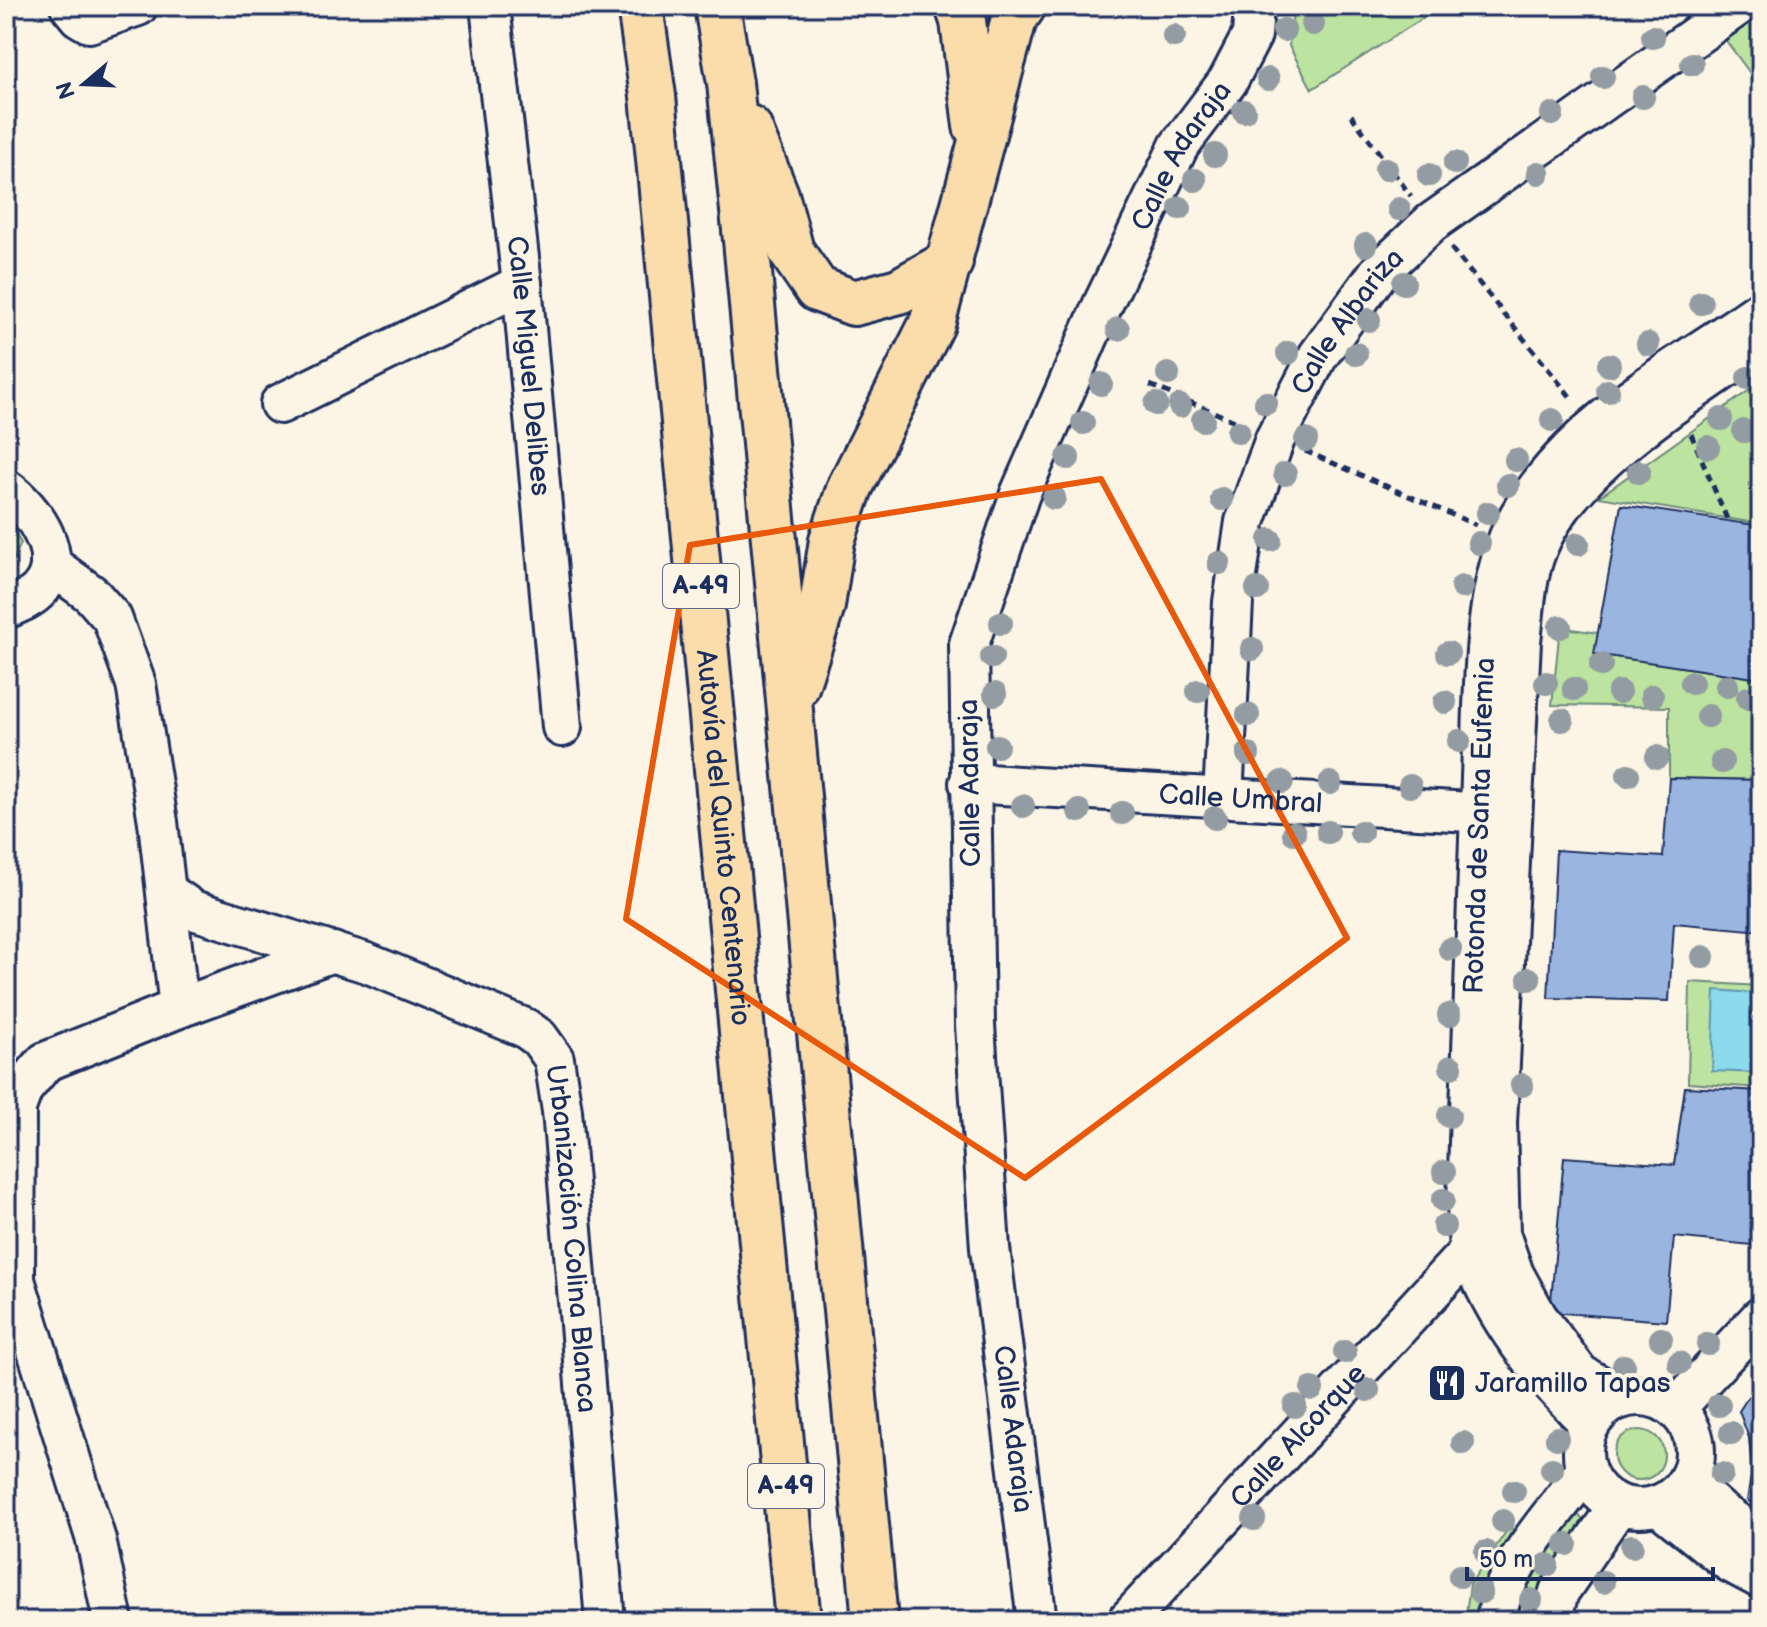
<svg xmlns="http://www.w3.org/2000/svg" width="1767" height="1627" viewBox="0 0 1767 1627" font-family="'Balsamiq Sans',sans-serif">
	<rect width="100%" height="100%" fill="#fcf5e5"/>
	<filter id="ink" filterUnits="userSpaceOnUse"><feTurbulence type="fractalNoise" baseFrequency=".0125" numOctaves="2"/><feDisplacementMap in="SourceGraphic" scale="16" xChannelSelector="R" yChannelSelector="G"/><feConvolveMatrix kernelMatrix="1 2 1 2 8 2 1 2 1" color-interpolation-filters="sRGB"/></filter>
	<g filter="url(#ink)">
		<path fill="#bce39f" stroke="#6c897e" stroke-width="2" d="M 1294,6 L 1442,6 L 1312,89 L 1289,46 Z
			M 1761,14 L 1761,88 L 1724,38 Z
			M 1761,382 L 1761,524 L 1599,497 Z
			M 6,518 L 21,543 L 6,578 Z
			M 1560,627 L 1598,633 L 1595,654 L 1761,679 L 1761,780 L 1669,778 L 1669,707 L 1552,705 Z
			M 1690,982 L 1761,986 L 1761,1088 L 1688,1083 Z
			M1614 1455a25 25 0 1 1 50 0a25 25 0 1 1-50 0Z
			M 1578,1514 L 1585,1523 L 1569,1541 L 1527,1615 L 1527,1621 L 1509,1621 L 1539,1555 Z
			M 1510,1526 L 1517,1535 L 1483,1586 L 1477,1621 L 1465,1621 L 1470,1584 Z"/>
		<path fill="#8ddaec" stroke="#5f96b3" stroke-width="2" d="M 1715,990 L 1752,993 L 1752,1042 L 1761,1042 L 1761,1073 L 1712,1071 Z"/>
		<path fill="#9bb5e1" stroke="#1b2f5e" stroke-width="2" d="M 1621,505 L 1761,526 L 1761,679 L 1594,654 Z
			M 1669,778 L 1761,780 L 1761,931 L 1674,923 L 1669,1001 L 1548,998 L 1556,850 L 1663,857 Z
			M 1685,1087 L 1761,1091 L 1761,1246 L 1674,1237 L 1666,1321 L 1550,1312 L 1564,1157 L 1674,1165 Z
			M 1761,1377 L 1761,1509 L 1747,1500 L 1752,1471 L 1749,1438 L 1739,1411 Z"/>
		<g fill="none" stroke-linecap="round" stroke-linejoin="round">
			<g stroke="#1b2f5e" stroke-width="44">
				<g id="minor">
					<path d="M 70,6 L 79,17 L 89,23 L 138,6"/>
					<path id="s1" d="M 490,6 L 522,284 L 562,727"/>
					<path d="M 280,404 L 522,284"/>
					<path d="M 6,489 C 33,508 69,558 39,590 C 31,599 17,604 6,609"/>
					<path d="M 50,564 L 91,594 L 112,618 L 136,684 L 158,822 L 179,1008 L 45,1062 L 23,1089 L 16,1108 L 15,1280 L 96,1540 L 113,1621"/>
					<path id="s2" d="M 969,783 L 1505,814"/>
					<path id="s3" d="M 1223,798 L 1233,602 L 1245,522 L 1275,439 L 1318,356 L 1379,272 L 1431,223 L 1738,6"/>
					<path id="s4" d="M 167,892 L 193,910 L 367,963 L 525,1028 L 539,1038 L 554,1059 L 562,1111 L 605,1621"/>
					<path d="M 179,1008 L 333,952"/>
					<circle cx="1639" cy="1452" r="56"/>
					<path d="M 1622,1398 L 1580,1374 L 1537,1316 L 1514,1274 L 1500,1234 L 1497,1123 L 1521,641 C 1524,617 1525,591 1531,568 C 1554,473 1686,398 1761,344"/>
					<path d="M 1675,1409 L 1761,1317"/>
					<path id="s5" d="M 1590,1424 C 1540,1375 1493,1319 1471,1252 C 1466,1237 1468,1218 1467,1202 C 1472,1061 1475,920 1481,778 C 1484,702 1480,583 1519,516 C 1573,422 1675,370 1761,310"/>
					<path d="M 1688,1482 L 1721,1512 L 1761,1539"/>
					<path d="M 1659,1506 L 1729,1562 L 1761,1579"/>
					<path id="s6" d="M 1037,1621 L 990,1248 L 975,1025 L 969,644 L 1020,494 L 1103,304 L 1179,146 L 1228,81 L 1252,35 L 1254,6"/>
					<path id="s7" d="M 1127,1621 L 1470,1250"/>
					<path d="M 1496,1621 C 1503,1562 1553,1518 1585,1470"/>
					<path d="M 1551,1621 L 1559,1592 L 1618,1506"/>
				</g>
			</g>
			<g stroke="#1b2f5e" stroke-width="50">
				<g id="motorway">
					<path id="s8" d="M 640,6 L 653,96 L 798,1621"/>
					<path d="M 717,6 L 730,83 L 746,240 L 875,1621"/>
					<path d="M 958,6 L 963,21 L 976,126"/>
					<path d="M 749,128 L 776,195 L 791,251 L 817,289 L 854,303 L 899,291 L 950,262"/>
					<path d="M 796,687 L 822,606 L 832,540 L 850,487 L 932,324 L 1014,19 L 1023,6"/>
				</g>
			</g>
			<path stroke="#1b2f5e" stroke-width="5" stroke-dasharray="8 6" stroke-linecap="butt" d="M 1351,115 L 1411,196
				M 1451,248 L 1573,400
				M 1150,385 L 1244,425
				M 1691,434 L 1727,519
				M 1305,451 L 1476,525"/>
			<use href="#minor" stroke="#fcf5e5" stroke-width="38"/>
			<use href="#motorway" stroke="#faddab" stroke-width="44"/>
		</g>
		<g fill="#929ca2">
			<circle cx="1313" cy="24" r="12"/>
			<circle cx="1284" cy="30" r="12"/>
			<circle cx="1174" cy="36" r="12"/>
			<circle cx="1653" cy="37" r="12"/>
			<circle cx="1692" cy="64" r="12"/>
			<circle cx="1603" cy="77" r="12"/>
			<circle cx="1268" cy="79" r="12"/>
			<circle cx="1643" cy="97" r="12"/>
			<circle cx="1244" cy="111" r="12"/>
			<circle cx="1552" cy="114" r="12"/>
			<circle cx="1215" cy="155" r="12"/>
			<circle cx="1455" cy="163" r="12"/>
			<circle cx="1386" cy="169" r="12"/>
			<circle cx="1538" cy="173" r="12"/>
			<circle cx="1429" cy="175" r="12"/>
			<circle cx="1195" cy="180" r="12"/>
			<circle cx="1180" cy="208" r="12"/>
			<circle cx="1399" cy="209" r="12"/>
			<circle cx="1366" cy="245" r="12"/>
			<circle cx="1404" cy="283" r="12"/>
			<circle cx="1701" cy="303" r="12"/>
			<circle cx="1369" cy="320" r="12"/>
			<circle cx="1118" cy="329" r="12"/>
			<circle cx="1648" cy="344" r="12"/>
			<circle cx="1288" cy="353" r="12"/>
			<circle cx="1356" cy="354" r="12"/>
			<circle cx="1609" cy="365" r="12"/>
			<circle cx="1168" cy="374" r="12"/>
			<circle cx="1748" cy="378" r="12"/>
			<circle cx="1101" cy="384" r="12"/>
			<circle cx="1608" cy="391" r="12"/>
			<circle cx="1266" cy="403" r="12"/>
			<circle cx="1156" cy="404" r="12"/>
			<circle cx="1180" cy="406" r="12"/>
			<circle cx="1721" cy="419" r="12"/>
			<circle cx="1203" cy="420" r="12"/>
			<circle cx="1552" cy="420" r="12"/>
			<circle cx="1083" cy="423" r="12"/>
			<circle cx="1744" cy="431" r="12"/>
			<circle cx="1238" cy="432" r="12"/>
			<circle cx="1306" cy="440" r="12"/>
			<circle cx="1708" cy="447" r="12"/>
			<circle cx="1068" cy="458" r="12"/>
			<circle cx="1516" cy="460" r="12"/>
			<circle cx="1639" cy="472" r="12"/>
			<circle cx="1285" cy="474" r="12"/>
			<circle cx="1508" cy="485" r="12"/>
			<circle cx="1054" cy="498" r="12"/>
			<circle cx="1222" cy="499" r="12"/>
			<circle cx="1488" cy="513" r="12"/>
			<circle cx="1270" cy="540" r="12"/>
			<circle cx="1479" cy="543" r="12"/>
			<circle cx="1578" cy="544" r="12"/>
			<circle cx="1219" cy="563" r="12"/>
			<circle cx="1462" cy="587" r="12"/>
			<circle cx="1257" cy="589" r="12"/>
			<circle cx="1001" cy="623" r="12"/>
			<circle cx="1560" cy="627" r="12"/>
			<circle cx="1252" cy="649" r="12"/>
			<circle cx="1448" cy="653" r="12"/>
			<circle cx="992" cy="657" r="12"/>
			<circle cx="1601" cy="665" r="12"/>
			<circle cx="1546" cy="683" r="12"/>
			<circle cx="1692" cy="683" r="12"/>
			<circle cx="1727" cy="686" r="12"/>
			<circle cx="1574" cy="689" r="12"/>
			<circle cx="1198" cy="691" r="12"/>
			<circle cx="1619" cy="692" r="12"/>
			<circle cx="995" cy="694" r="12"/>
			<circle cx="1652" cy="696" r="12"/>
			<circle cx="1748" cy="698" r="12"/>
			<circle cx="1445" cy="702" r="12"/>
			<circle cx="1248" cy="715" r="12"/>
			<circle cx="1708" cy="716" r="12"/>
			<circle cx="1562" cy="720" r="12"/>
			<circle cx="1459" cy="741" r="12"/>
			<circle cx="997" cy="746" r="12"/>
			<circle cx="1248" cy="754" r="12"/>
			<circle cx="1657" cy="757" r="12"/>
			<circle cx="1722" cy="762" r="12"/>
			<circle cx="1628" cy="775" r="12"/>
			<circle cx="1282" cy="782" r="12"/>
			<circle cx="1330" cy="783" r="12"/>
			<circle cx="1410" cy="786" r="12"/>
			<circle cx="1023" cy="806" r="12"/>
			<circle cx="1079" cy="811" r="12"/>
			<circle cx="1122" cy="813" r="12"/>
			<circle cx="1215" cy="818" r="12"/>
			<circle cx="1328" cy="832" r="12"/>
			<circle cx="1361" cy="832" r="12"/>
			<circle cx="1294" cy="833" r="12"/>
			<circle cx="1450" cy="949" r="12"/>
			<circle cx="1703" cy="957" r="12"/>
			<circle cx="1529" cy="979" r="12"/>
			<circle cx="1449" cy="1015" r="12"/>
			<circle cx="1451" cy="1067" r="12"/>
			<circle cx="1522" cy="1085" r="12"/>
			<circle cx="1449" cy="1116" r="12"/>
			<circle cx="1444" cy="1172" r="12"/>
			<circle cx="1443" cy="1200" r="12"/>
			<circle cx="1444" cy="1226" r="12"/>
			<circle cx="1661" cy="1339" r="12"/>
			<circle cx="1708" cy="1344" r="12"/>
			<circle cx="1345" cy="1352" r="12"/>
			<circle cx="1679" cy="1363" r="12"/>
			<circle cx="1624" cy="1366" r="12"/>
			<circle cx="1312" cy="1389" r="12"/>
			<circle cx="1368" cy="1390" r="12"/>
			<circle cx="1719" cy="1405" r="12"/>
			<circle cx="1295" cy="1406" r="12"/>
			<circle cx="1731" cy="1433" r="12"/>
			<circle cx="1557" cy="1438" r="12"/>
			<circle cx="1463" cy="1443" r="12"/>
			<circle cx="1552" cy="1469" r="12"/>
			<circle cx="1722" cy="1474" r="12"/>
			<circle cx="1514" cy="1491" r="12"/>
			<circle cx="1254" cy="1519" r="12"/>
			<circle cx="1503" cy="1521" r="12"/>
			<circle cx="1566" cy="1544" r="12"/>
			<circle cx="1632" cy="1546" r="12"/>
			<circle cx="1486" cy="1552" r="12"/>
			<circle cx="1547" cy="1565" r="12"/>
			<circle cx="1460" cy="1576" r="12"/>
			<circle cx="1603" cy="1582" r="12"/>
			<circle cx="1481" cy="1592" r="12"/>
			<circle cx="1531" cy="1600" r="12"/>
		</g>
	</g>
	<path fill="none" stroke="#e8590c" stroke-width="6" stroke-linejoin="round" d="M 1101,479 L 1347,938 L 1025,1178 L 626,919 L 690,545 Z"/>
	<defs>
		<g id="restaurant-square" transform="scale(2)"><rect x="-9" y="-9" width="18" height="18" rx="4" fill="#1b2f5e" stroke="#fcf5e5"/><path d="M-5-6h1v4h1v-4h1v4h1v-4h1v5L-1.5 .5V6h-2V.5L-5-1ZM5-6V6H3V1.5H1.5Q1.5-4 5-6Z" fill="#fff"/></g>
	</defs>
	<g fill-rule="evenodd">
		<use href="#restaurant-square" x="1447" y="1383"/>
	</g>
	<g text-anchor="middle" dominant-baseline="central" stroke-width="8" stroke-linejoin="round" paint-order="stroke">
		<g fill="#fcf5e5" stroke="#5e6a86" stroke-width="2">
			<rect x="663" y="564" width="76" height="44" rx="6"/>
			<rect x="748" y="1464" width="76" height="44" rx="6"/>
		</g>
		<g font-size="26" font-weight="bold" fill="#1b2f5e">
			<text x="701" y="586">A-49</text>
			<text x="786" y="1486">A-49</text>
		</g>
		<g font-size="28" fill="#1b2f5e" stroke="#fcf5e5">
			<text stroke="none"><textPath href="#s6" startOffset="1514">Calle Adaraja</textPath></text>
			<text stroke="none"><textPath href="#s3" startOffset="504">Calle Albariza</textPath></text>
			<text stroke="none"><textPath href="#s1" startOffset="362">Calle Miguel Delibes</textPath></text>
			<text transform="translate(970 783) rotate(-91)">Calle Adaraja</text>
			<text stroke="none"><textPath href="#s2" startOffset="272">Calle Umbral</textPath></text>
			<text stroke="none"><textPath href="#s5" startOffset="638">Rotonda de Santa Eufemia</textPath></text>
			<text stroke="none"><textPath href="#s8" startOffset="836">Autovía del Quinto Centenario</textPath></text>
			<text stroke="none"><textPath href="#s4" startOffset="608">Urbanización Colina Blanca</textPath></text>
			<text transform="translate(1013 1429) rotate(83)">Calle Adaraja</text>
			<text stroke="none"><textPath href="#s7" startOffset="252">Calle Alcorque</textPath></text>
		</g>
		<g font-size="28" fill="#1b2f5e" stroke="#fcf5e5" text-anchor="start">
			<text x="1475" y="1383">Jaramillo Tapas</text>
		</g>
	</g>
	<rect width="1767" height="1627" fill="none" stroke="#fcf5e5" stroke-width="32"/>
	<rect x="16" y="16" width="1735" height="1595" fill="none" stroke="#1b2f5e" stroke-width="3" filter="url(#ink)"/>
	<g transform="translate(84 84) rotate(251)" stroke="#fcf5e5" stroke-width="6" paint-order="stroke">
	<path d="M0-6L14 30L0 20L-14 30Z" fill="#1b2f5e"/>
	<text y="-12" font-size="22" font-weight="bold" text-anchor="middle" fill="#1b2f5e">N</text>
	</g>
	<path d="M1467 1567v12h246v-12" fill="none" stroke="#1b2f5e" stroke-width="4"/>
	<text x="1479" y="1567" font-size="24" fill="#1b2f5e" stroke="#fcf5e5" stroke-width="6" paint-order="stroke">50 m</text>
</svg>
